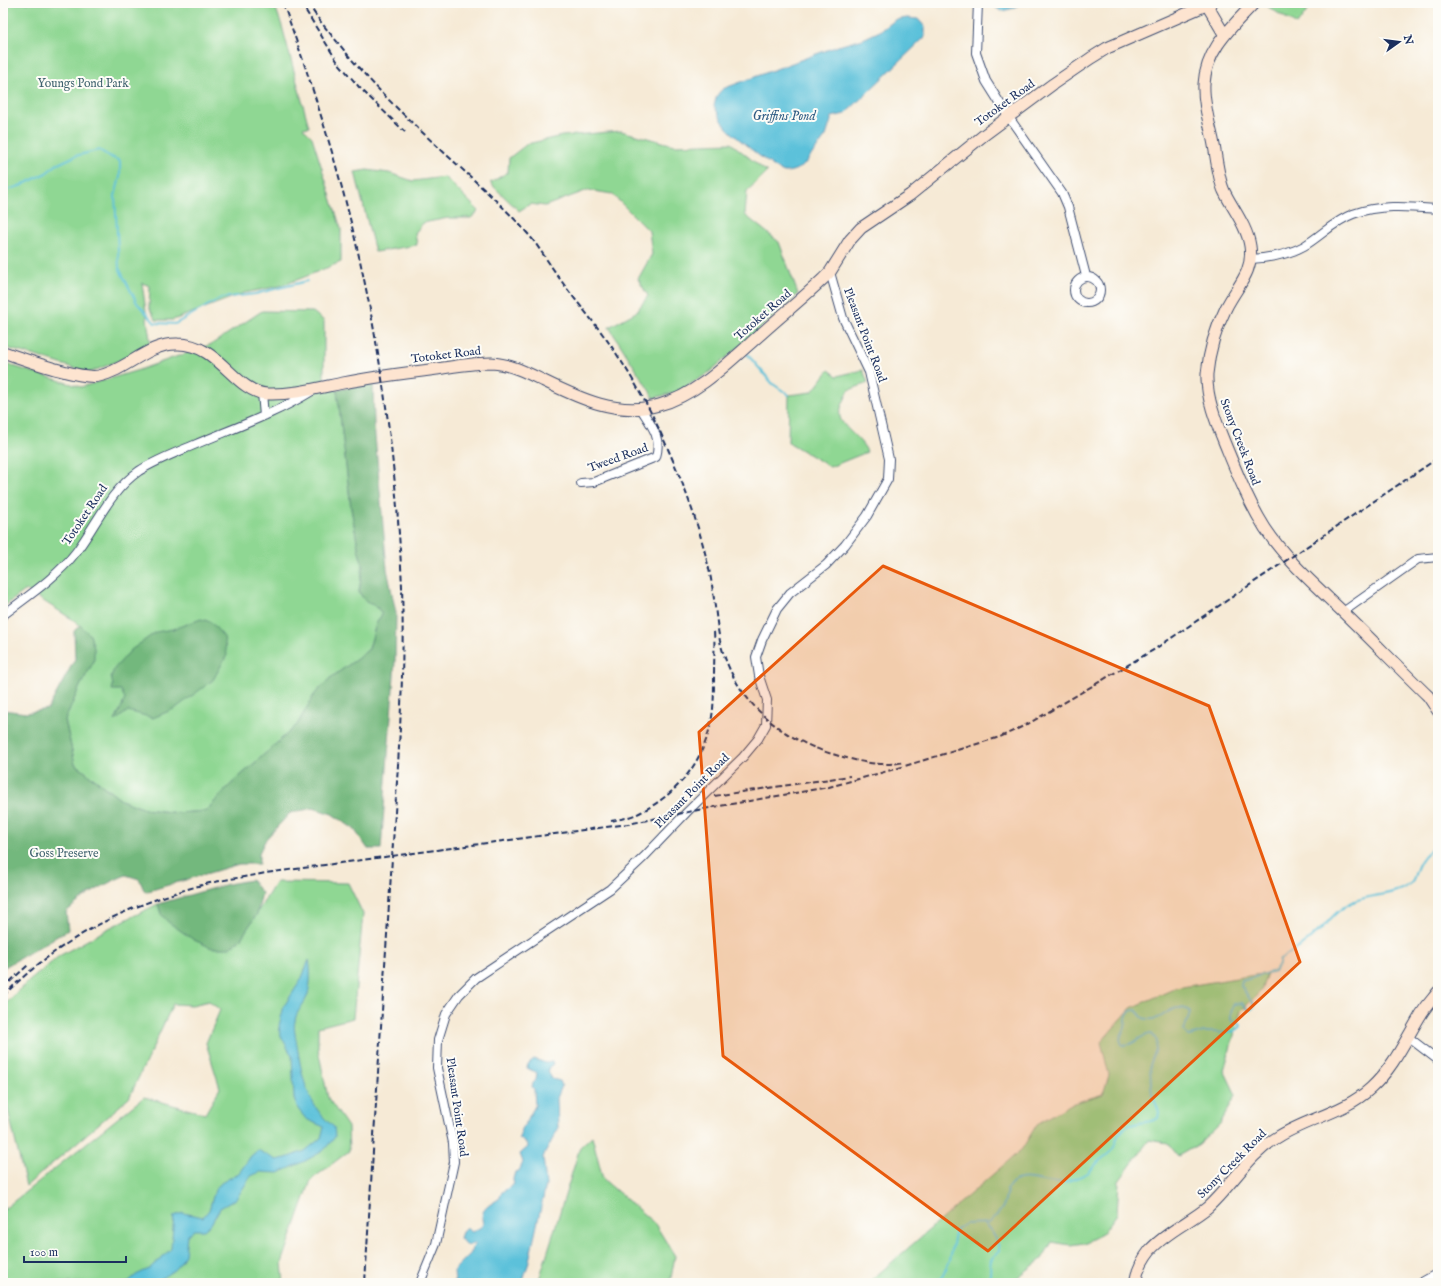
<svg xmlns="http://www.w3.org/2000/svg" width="1441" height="1286" viewBox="0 0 1441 1286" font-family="'IM FELL English',serif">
	<rect width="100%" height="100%" fill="#fdfcf7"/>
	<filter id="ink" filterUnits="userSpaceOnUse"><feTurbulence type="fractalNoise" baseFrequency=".025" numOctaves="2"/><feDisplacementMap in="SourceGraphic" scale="8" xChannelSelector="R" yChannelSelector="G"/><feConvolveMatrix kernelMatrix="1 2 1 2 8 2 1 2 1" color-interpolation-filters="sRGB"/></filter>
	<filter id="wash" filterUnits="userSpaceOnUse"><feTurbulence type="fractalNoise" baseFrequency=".012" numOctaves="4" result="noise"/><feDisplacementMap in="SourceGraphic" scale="16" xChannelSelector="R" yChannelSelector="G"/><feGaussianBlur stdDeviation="0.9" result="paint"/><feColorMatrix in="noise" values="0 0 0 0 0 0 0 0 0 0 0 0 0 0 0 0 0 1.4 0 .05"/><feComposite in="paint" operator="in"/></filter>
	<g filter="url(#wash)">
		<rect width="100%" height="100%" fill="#f6ead6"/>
		<path fill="#8fd793" stroke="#558378" d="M 3,3 L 274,3 L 282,26 L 309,127 L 303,128 L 312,137 L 341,229 L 341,262 L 302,278 L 280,286 L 244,293 L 173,320 L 156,320 L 149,308 L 150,286 L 142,283 L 151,347 L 89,373 L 39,357 L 3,347 Z
			M 1262,3 L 1313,3 L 1297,25 Z
			M 621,131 L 674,145 L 731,143 L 767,172 L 747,191 L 745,215 L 779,242 L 798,294 L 740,346 L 707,374 L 677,392 L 654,398 L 609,327 L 636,312 L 648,296 L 638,279 L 652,254 L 649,231 L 612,194 L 588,190 L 545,206 L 530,204 L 519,211 L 490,183 L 508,172 L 509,158 L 527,144 L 562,136 Z
			M 367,170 L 389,173 L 413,181 L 445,177 L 479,211 L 471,218 L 448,218 L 423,223 L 415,233 L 417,245 L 375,252 L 355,172 Z
			M 262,311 L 313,312 L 324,321 L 324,382 L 337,390 L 351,508 L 359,552 L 363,566 L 359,592 L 366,602 L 376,606 L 382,614 L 376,624 L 369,649 L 357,659 L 329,679 L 314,695 L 297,725 L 228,787 L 206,811 L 178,813 L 145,809 L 121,800 L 75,764 L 65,720 L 80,686 L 94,661 L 90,635 L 75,621 L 26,590 L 3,607 L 3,363 L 81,387 L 139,370 L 212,344 Z
			M 829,370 L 837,376 L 863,370 L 868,383 L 849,390 C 846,397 842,404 840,411 C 836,425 862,437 867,452 L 830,467 L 788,442 L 789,395 L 812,392 Z
			M 276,882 L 348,883 L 363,914 L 353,1018 L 318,1027 L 318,1049 L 328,1098 L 348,1127 L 349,1151 L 311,1180 L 282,1263 L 284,1283 L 3,1283 L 3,1210 L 144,1097 L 205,1114 L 220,1088 L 206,1043 L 220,1010 L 209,1001 L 192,1005 L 173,1004 L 129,1098 L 26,1186 L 3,1089 L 3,1006 L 28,982 L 59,956 L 111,927 L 158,904 L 161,914 L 240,940 Z
			M 1267,973 L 1261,991 L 1241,1011 L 1224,1070 L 1236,1095 L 1220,1124 L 1199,1144 L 1178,1156 L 1168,1143 L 1149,1140 L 1119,1181 L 1117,1214 L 1102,1234 L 1084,1243 L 1070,1245 L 1052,1242 L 1042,1259 L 1010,1283 L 868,1283 L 1022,1149 L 1037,1124 L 1071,1104 L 1103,1094 L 1109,1075 L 1101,1042 L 1131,1008 L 1176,988 Z
			M 592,1136 L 603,1179 L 655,1224 L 675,1256 L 670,1283 L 538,1283 L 580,1147 Z"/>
		<path fill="#73b87d" stroke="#47746e" d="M 373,383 L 374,425 L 387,569 L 396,613 L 395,662 L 381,849 L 368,849 L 354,829 L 332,814 L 313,808 L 290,813 L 266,839 L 259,853 L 259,864 L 239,864 L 145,892 L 139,879 L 126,875 C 104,884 84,896 66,912 L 68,930 L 3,968 L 3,710 L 26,713 L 48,709 L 75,659 L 74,631 L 80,625 L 90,635 L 94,648 L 94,661 L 80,686 L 65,720 L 75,764 L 121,800 L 145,809 L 178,813 L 206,811 L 228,787 L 297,725 L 314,695 L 329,679 L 357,659 L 369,649 L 376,624 L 382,614 L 376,606 L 366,602 L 359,592 L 363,566 L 359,552 L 351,508 L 337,390 Z
			M 201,619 L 211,622 L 224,637 L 227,655 L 213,680 L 176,708 L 153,718 L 128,711 L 115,721 L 125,699 L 121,690 L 112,690 L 113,685 L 111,677 L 114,669 L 131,650 L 156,632 L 173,629 Z
			M 251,880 L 262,893 L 257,914 L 240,940 L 229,948 L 212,948 L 194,940 L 168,922 L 161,914 L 158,904 L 228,884 Z"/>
		<path fill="#5cc1da" stroke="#3c789c" d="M 994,3 L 1021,3 L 1014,8 L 1002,11 L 996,8 Z
			M 907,18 L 918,19 L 925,27 L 925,37 L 845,114 L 832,117 L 826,136 L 803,166 C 798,169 791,172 785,172 C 777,172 733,135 727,128 C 722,121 718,113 714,106 C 716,98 717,92 725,88 L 838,46 L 863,39 L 882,30 L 895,20 Z
			M 309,960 C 311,970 311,990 306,999 C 302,1007 296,1012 295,1021 C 293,1028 296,1038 297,1045 C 302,1077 307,1106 334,1127 L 335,1137 L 323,1151 L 305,1161 L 279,1173 L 260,1172 L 251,1176 L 236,1199 L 220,1208 L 211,1224 L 204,1230 L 194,1230 L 187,1235 L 185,1255 L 180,1263 L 174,1270 L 154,1283 L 127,1283 L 136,1275 L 149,1269 L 171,1249 L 174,1216 L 183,1213 L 203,1217 L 209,1210 L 215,1190 L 221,1183 L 239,1173 L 251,1156 L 258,1150 L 276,1160 L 286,1158 L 305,1151 L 321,1138 L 324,1127 L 306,1119 L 298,1109 L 294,1098 L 292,1056 L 281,1036 L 279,1026 L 284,1006 L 301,980 Z
			M 534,1059 L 546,1063 L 552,1062 L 553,1064 L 549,1067 L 548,1070 L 552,1079 L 560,1081 L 562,1086 L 557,1098 L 558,1129 L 543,1157 L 546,1185 L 528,1265 L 522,1283 L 455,1283 L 454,1270 L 471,1253 L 472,1248 L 476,1244 L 473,1243 L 469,1245 L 466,1245 L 460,1238 L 462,1232 L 466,1228 L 472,1232 L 481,1227 L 483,1224 C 479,1208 489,1206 500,1198 L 501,1193 L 514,1184 L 513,1179 L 515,1172 L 519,1171 L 523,1162 L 520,1154 L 528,1147 L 528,1145 L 519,1138 L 522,1129 L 535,1106 L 534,1089 L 532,1087 L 533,1083 L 536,1080 L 537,1073 L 527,1068 L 528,1064 Z"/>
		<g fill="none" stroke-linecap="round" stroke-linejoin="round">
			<path stroke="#5cc1da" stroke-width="2" d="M 3,191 L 20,186 L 46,173 L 56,165 L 75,156 L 99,150 L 111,157 L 120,161 L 120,177 L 115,196 L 119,268 L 137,303 L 155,323 L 175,324 L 221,298 L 255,294 L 307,281
				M 747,354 L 773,384 L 789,395
				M 937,1283 L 943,1275 L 950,1260 L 955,1233 L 958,1228 L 965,1224 L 989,1223 C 994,1218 1002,1211 1004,1204 C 1007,1196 1005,1188 1013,1182 C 1027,1172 1049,1187 1066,1182 C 1073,1179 1083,1176 1089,1172 C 1092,1169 1096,1164 1099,1161 C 1104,1157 1109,1154 1113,1149 C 1117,1142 1116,1134 1124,1128 C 1135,1121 1151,1124 1158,1118 L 1159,1112 L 1152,1094 L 1151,1085 L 1150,1065 L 1156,1049 L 1157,1041 L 1152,1034 C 1139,1034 1136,1046 1122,1045 L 1120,1039 C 1121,1035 1124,1031 1125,1027 C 1127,1019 1124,1010 1136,1010 L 1143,1018 C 1166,1025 1166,1001 1189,1010 L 1190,1012 L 1184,1031 L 1188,1036 C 1193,1036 1198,1033 1204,1032 C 1216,1031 1232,1037 1241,1026 C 1240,1020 1236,1022 1231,1020 L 1231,1011 L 1234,1004 L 1242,1003 L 1249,1010 L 1253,1008 L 1254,1005 L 1241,986 L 1242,981 L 1274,971 L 1279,965 L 1279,961 C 1285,954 1294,952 1301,946 C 1308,941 1316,934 1322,928 C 1333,916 1339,908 1355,901 C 1372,894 1394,896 1410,884 C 1415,881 1414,875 1416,871 C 1420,860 1427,850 1438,847
				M 982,1283 L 983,1279 L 990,1275 C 991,1262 988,1259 999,1252 C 999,1241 992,1230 984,1224"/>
		</g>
	</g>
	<g filter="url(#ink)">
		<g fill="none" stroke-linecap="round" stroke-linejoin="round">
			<g stroke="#3c4b70" stroke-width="10">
				<path id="street" d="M 978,3 L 976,53 L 986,81 L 1008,116 L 1062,193 L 1068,207 L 1086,276
					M 1251,259 C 1269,258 1288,255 1304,246 C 1321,236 1334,221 1353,214 C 1380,204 1410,207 1438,209
					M1074 290a13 13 0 1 1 26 0a13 13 0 1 1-26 0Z
					M 262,393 L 264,416
					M 581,483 L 594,482 L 656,457 C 662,437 651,425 641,409
					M 1343,612 L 1418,559 L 1438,557
					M 3,615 C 28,596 57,577 76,552 C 97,524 109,492 139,471 C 156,460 175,453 194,445 C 234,428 275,414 312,391
					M 1408,1037 L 1438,1060
					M 420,1283 L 436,1244 L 454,1162 L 453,1143 L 437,1068 L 438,1040 L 446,1014 L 459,995 L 476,978 L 610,889 L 644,857 L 687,812 L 743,757 L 758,739 L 766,725 L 767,700 L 759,676 L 756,657 L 762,640 L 777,609 L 790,593 L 826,565 L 845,545 L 867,516 L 888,479 L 889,459 L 869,372 L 843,318 L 830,272
					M 1420,1283 L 1438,1273"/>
			</g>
			<g stroke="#3c4b70" stroke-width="13">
				<path id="secondary" d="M 1254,3 C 1232,27 1206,49 1204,84 C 1203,102 1209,122 1213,140 C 1216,154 1218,178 1224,191 C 1232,208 1247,226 1250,246 C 1254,272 1237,286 1226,308 C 1216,328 1209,351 1207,374 C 1206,397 1216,422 1225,444 C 1237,473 1248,501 1265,528 C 1286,560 1314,584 1342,611 C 1371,639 1399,668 1428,696 L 1438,711
					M 1207,5 L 1224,34
					M 3,352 C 24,359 80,380 99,376 C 127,370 148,343 178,344 C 219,344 235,392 267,394 C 292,395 318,388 343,383 C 374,377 405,373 437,369 C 455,366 473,363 491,363 C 510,364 526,372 542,380 C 579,398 617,417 659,405 C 698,395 732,359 762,333 C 782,315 803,298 823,279 L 830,272 L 850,240 L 861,228 L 910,195 L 984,135 L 1053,84 L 1091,58 L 1107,48 L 1211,3
					M 1135,1283 C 1137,1271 1142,1260 1150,1250 C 1166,1232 1190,1222 1208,1207 C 1232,1185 1249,1154 1278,1137 C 1308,1118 1344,1113 1371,1088 C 1393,1068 1405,1041 1420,1016 C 1425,1007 1432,1000 1438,992"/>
			</g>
			<use href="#street" stroke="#fff" stroke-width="8"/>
			<use href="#secondary" stroke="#fde4d0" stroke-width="11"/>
			<path stroke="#1b2f5e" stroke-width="2" stroke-dasharray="6 3" stroke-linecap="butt" d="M 283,3 C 311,81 336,159 355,239 C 382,353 397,471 402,587 C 405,683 397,778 391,874 C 382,1010 373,1147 365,1283
				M 301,3 L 337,61 L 359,87 L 405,132
				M 308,3 C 316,17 328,31 339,44 C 383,100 438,146 490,195 C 505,209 520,224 533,240 C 544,255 554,271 565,286 C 579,305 595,323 609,343 C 626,367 645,399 658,427 C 678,470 696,514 707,561 C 714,587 715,615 720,641 C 733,697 776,736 829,753 C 853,760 879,768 904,762
				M 714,796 L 850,776
				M 611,821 C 621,819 633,817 643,811 C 678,793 703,762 711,722 C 714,708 714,691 714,677 C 714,661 715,646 714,631
				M 3,988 L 28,965
				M 3,996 C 62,937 126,905 206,884 C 226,879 246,877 266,873 L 628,824 L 703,809 L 829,787 L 895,769 L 1000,737 L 1028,724 L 1155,649 L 1438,458"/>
		</g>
	</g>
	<path fill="#e8590c" fill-opacity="0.2" stroke="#e8590c" stroke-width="3" stroke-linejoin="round" d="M 883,566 L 1209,706 L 1300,962 L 988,1251 L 723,1056 L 699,732 Z"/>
	<g text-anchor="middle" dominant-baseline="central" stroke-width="4" stroke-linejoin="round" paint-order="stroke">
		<g font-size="12" fill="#3e616e" stroke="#fdfcf7">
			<text x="83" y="83">Youngs Pond Park</text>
			<text x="64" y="853">Goss Preserve</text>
		</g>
		<g font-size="12" fill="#1b2f5e" stroke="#fdfcf7">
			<text transform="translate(1005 103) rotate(-36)">Totoket Road</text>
			<text transform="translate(763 315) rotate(-41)">Totoket Road</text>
			<text transform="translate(865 335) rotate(69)">Pleasant Point Road</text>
			<text transform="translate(446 355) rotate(-7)">Totoket Road</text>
			<text transform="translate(1240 442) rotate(69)">Stony Creek Road</text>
			<text transform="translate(618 458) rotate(-20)">Tweed Road</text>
			<text transform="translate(85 515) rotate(-56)">Totoket Road</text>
			<text transform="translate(692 791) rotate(-45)">Pleasant Point Road</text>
			<text transform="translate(457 1107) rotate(82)">Pleasant Point Road</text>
			<text transform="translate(1232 1164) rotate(-45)">Stony Creek Road</text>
		</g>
		<g font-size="13" font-style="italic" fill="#2e5b83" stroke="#fdfcf7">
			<text x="784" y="116">Griffins Pond</text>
		</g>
	</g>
	<rect width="1441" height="1286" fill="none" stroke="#fdfcf7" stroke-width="16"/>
	<g transform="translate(1399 42) rotate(76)" stroke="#fdfcf7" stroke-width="3" paint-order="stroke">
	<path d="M0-3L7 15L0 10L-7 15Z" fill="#1b2f5e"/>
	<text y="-6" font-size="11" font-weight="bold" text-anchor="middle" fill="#1b2f5e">N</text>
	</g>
	<path d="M24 1256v6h102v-6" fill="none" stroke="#1b2f5e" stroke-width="2"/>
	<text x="30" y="1256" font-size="12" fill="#1b2f5e" stroke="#fdfcf7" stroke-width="3" paint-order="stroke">100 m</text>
</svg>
